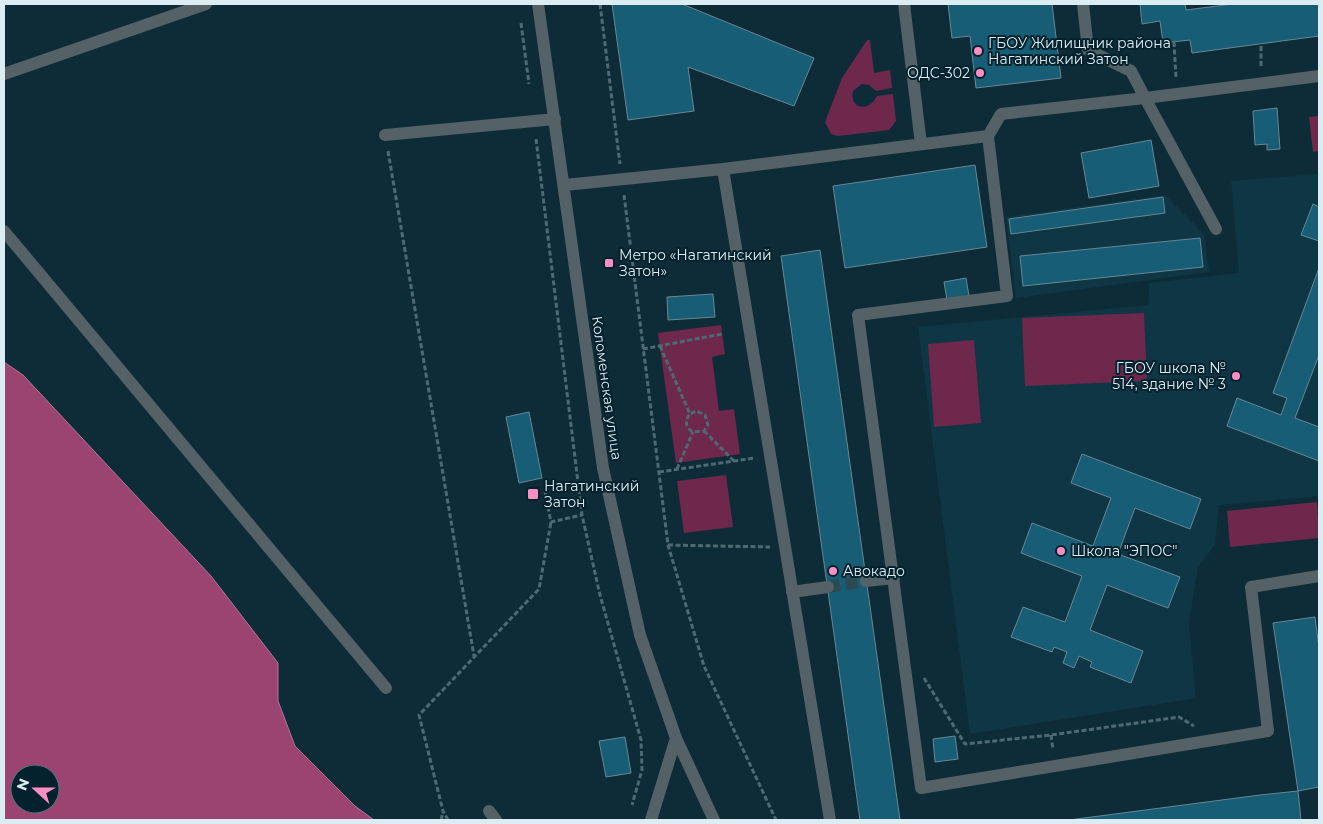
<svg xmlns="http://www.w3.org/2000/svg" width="1323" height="824" viewBox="0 0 1323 824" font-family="Montserrat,sans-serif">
	<rect width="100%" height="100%" fill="#0e2c37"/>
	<path fill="#0e3645" d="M 1319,174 L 1319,496 L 1219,505 L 1215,545 L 1198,567 L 1189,623 L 1196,698 L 970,734 L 918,327 L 1148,305 L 1149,283 L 1239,273 L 1231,181 Z
		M 1165,195 L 1204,234 L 1209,272 L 1016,298 L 1006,217 Z"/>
	<path fill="#6d284c" d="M 867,40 L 870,40 L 874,73 L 890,70 L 892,88 L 876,91 L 869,85 L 862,84 L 853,91 C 849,109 869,113 877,96 L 893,94 L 896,121 L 889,130 L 838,136 L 831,134 L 825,122 L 842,78 Z
		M 1319,116 L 1319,151 L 1313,152 L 1309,117 Z
		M 1144,313 L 1147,381 L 1025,386 L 1022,318 Z
		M 721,325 L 725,354 L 712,357 L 719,411 L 734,409 L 740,454 L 676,463 L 658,333 Z
		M 974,340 L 981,423 L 934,427 L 928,344 Z
		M 726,475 L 733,527 L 684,533 L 677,481 Z
		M 1317,502 L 1319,538 L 1230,547 L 1227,511 Z"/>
	<path fill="#9c4471" stroke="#af7698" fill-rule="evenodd" d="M 4,362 L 23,375 L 211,576 L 278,663 L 278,701 L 295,746 L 355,806 L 374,820 L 4,820 ZM 20,774 L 50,774 L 50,804 L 20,804 Z"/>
	<path fill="#165d75" stroke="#688794" d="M 612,4 L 682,4 L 814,58 L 794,106 L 688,67 L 694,111 L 628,120 Z
		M 948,4 L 1052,4 L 1061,78 L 976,88 L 970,36 L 952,38 Z
		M 1140,4 L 1185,4 L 1186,10 L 1233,4 L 1319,4 L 1319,36 L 1192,53 L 1190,40 L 1163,43 L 1160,21 L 1142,24 Z
		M 1277,108 L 1280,149 L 1267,150 L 1267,144 L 1255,145 L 1253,111 Z
		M 1151,140 L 1159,186 L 1089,198 L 1081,153 Z
		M 975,165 L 987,247 L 845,268 L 833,186 Z
		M 1163,197 L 1165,213 L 1011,234 L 1009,219 Z
		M 1313,204 L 1319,207 L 1319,241 L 1301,235 Z
		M 1200,238 L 1203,267 L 1023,286 L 1020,256 Z
		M 820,250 L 900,820 L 860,820 L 781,256 Z
		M 1319,268 L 1319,355 L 1295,418 L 1319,427 L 1319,461 L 1227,426 L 1237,398 L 1281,415 L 1287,398 L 1273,393 Z
		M 966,278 L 969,296 L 947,300 L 944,282 Z
		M 713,294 L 715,317 L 668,320 L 667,297 Z
		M 529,412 L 542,478 L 519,483 L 506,417 Z
		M 1082,454 L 1201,499 L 1190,529 L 1135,508 L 1118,554 L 1180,577 L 1168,608 L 1107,585 L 1090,630 L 1143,651 L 1131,683 L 1090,667 L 1092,662 L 1079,656 L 1074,668 L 1063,663 L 1067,652 L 1054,647 L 1052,652 L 1011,637 L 1023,607 L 1065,622 L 1082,576 L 1021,553 L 1032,523 L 1093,546 L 1111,498 L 1071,483 Z
		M 1315,617 L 1319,648 L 1319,787 L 1298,791 L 1273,623 Z
		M 955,736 L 958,759 L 935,762 L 933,739 Z
		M 625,737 L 631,773 L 606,777 L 599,741 Z
		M 1298,791 L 1301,820 L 1069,820 L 1260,795 Z"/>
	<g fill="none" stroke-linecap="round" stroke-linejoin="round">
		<path stroke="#2d4953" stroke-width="12" stroke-dasharray="12 6" stroke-linecap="butt" d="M 828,587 L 866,581"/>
		<path stroke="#4f6973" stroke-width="3" stroke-dasharray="5 2.5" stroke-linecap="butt" d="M 600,4 L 620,164
			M 521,23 L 529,84
			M 1174,42 L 1176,78
			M 1261,66 L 1261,44
			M 536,139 L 582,515 L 600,595 L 641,740 L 642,770 L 632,805
			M 388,151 L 474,656
			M 624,195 L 668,545 L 704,666 L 776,820
			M 660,346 L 690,414 C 684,421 686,428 693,432 L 704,431 L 708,425 L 705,415 L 696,411 L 690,414
			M 643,349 L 722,334
			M 704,431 L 734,461
			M 677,469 L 693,432
			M 659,472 L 755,458
			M 545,492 L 551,522 L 582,515
			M 668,545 L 770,547
			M 924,678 L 965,744 L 1051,735 L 1179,717 L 1194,726
			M 1051,735 L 1053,750
			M 441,820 L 443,812
			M 448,820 L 443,811 L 419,715 L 539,589 L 551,522"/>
		<path stroke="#546166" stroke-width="12" d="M 538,4 L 603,468 L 640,635 L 676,738 L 714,820
			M 904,4 L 921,144
			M 1083,4 L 1088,50 L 1131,71 L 1145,98 L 1319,76
			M 4,74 L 206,4
			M 385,135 L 555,119
			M 988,136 L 1001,114 L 1145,98 L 1216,229
			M 565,185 L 723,169
			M 4,231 L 386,688
			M 866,581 L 894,578
			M 792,592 L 828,587
			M 489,811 L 496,820
			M 651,820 L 676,738
			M 830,820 L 723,169 L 988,136 L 1007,296 L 858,315 L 921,788 L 1268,731 L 1251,587 L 1319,576"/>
	</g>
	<g fill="#fb8fc3" stroke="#04222d" stroke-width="2">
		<circle cx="978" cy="51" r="5"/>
		<circle cx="980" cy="73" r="5"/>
		<rect x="604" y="258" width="10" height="10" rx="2.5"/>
		<circle cx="1236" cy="376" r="5"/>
		<rect x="527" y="488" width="12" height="12" rx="2.5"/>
		<circle cx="1061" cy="551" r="5"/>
		<circle cx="833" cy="571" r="5"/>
	</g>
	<g text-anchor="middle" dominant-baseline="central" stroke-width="4" stroke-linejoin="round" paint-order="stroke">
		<g font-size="14" fill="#dbecf3" stroke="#04222d" text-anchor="start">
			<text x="988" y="43">ГБОУ Жилищник района<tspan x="988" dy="16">Нагатинский Затон</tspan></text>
			<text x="970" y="73" text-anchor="end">ОДС-302</text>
			<text x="619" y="255">Метро «Нагатинский<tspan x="619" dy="16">Затон»</tspan></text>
			<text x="1226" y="368" text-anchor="end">ГБОУ школа №<tspan x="1226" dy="16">514, здание № 3</tspan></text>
			<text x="544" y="486">Нагатинский<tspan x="544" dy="16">Затон</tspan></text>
			<text x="1071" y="551">Школа "ЭПОС"</text>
			<text x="843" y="571">Авокадо</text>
		</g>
		<g font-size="14" fill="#dbecf3" stroke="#04222d">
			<text transform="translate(607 388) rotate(82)">Коломенская улица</text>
		</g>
	</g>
	<rect width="1323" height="824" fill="none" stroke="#dbecf3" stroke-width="10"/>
	<g transform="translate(35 789) rotate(291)"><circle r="24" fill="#04222d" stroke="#5a737c"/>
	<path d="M0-4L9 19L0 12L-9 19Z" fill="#fb8fc3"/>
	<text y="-8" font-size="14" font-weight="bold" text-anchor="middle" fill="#dbecf3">N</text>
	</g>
</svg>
